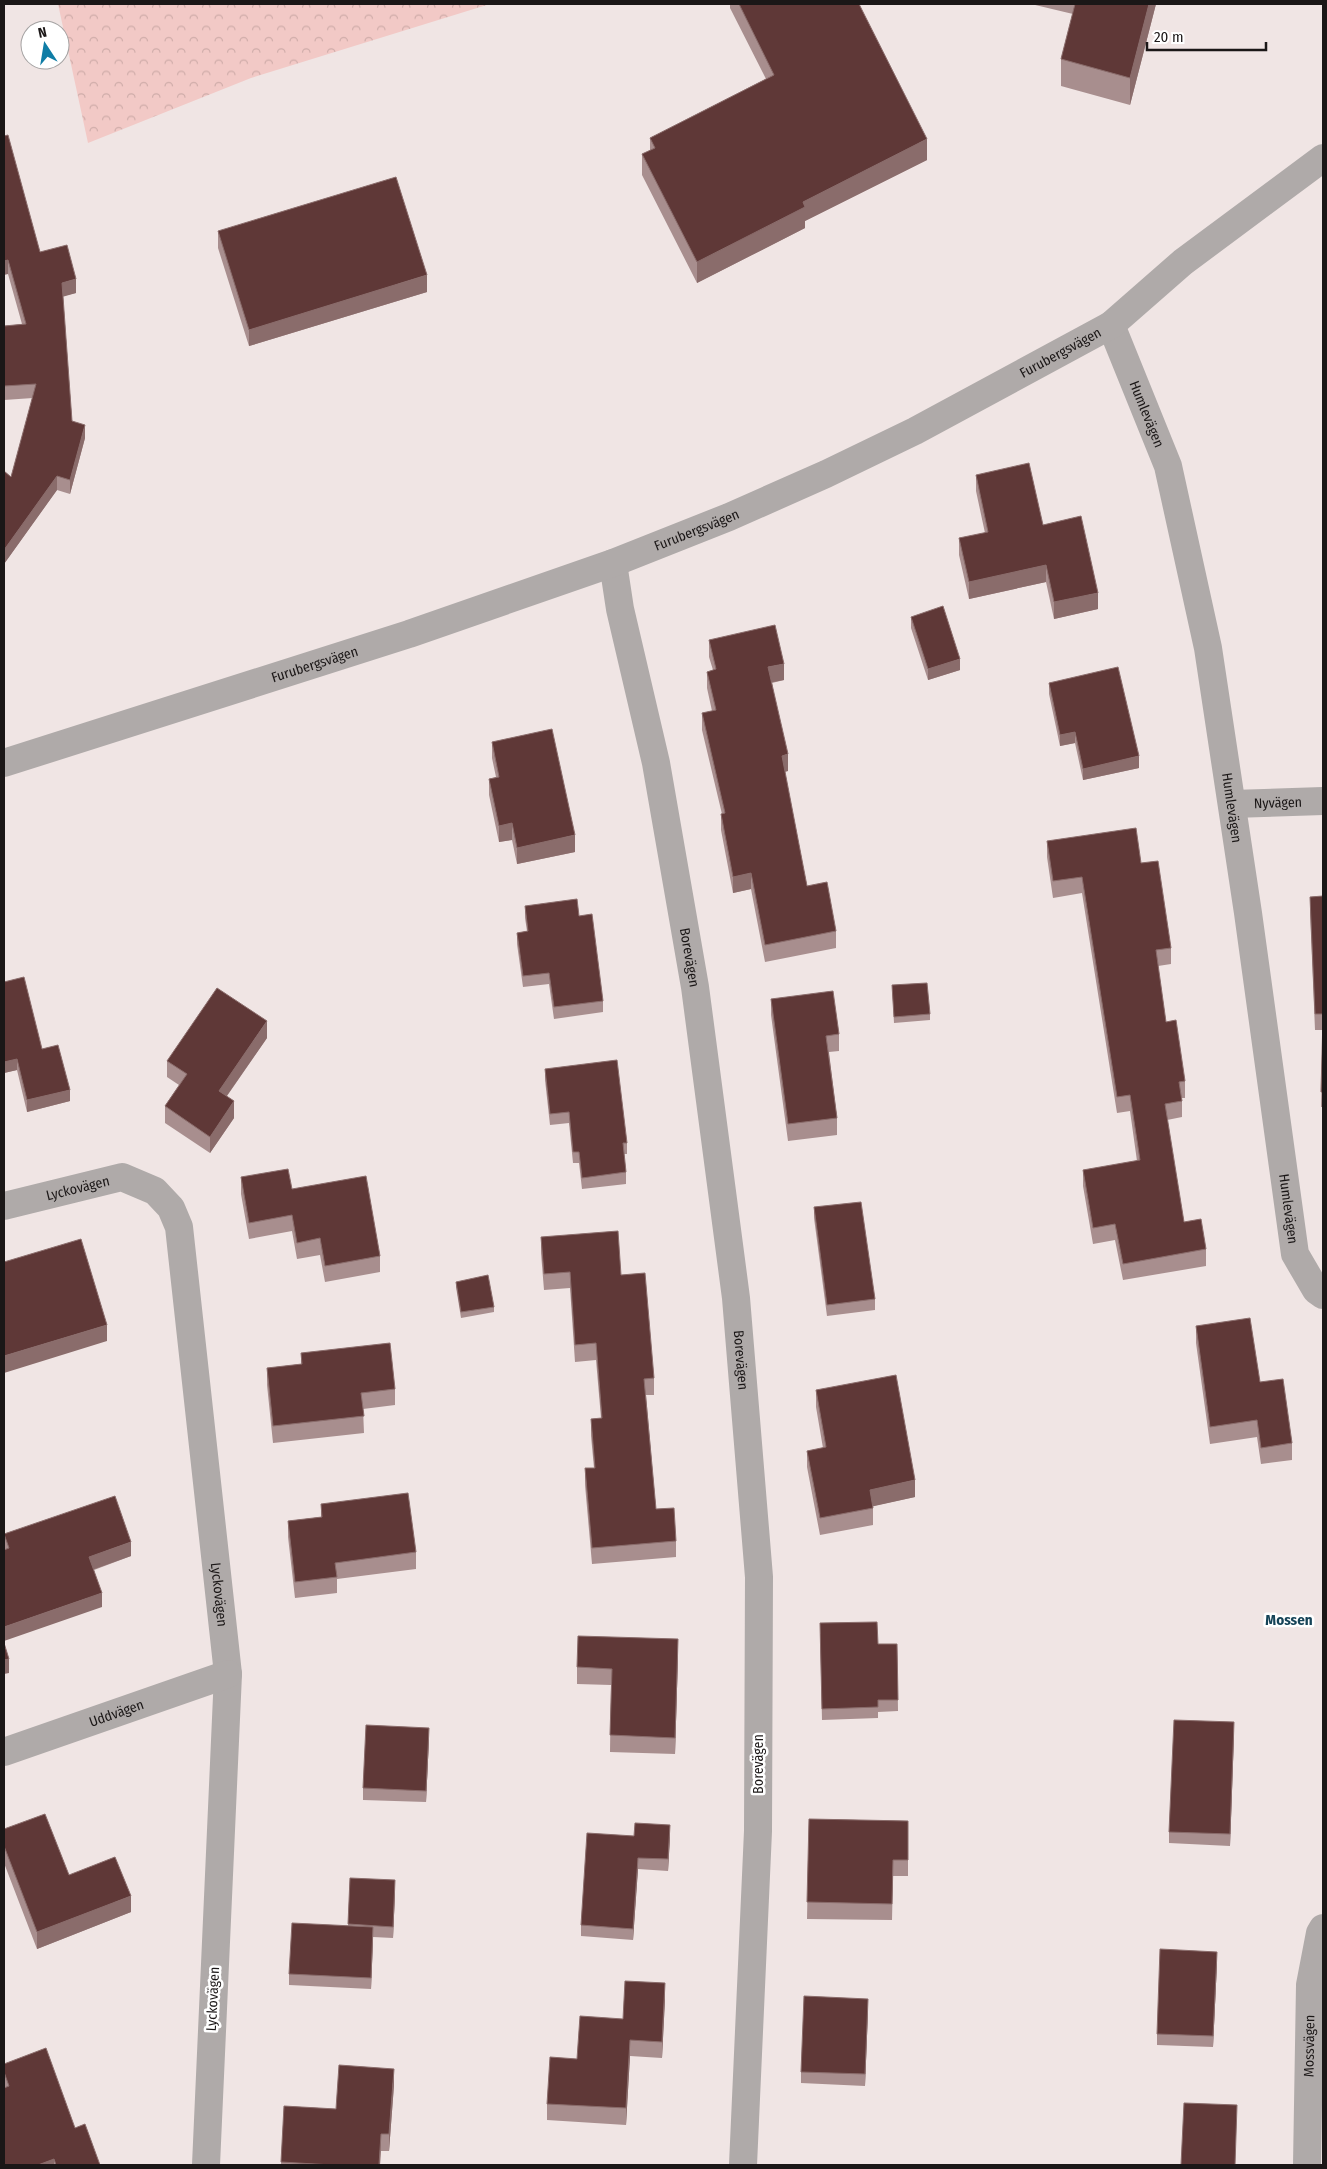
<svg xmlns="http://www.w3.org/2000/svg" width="1327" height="2169" viewBox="0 0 1327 2169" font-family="'Fira Sans Condensed',sans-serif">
	<defs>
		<pattern id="forest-crowns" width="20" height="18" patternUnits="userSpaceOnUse" patternTransform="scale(1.25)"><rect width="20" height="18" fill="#f2c9c6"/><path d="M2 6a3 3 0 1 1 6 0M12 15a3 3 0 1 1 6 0" fill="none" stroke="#cfaca9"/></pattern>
	</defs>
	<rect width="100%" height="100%" fill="#f0e5e4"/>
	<path fill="url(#forest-crowns)" d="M 58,4 L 490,4 L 251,78 L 88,143 Z"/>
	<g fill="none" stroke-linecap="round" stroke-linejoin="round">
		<g stroke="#afaaa9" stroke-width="28">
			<path id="s1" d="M 1111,325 L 1168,466 L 1208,648 L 1248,913 L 1295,1254 L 1316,1290 L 1323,1295"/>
			<path id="s2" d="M 613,563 L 620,609 L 656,763 L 695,987 L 736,1298 L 759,1577 L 758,1831 L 743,2165"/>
			<path id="s3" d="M 1232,804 L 1323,801"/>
			<path id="s4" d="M 4,1206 L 122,1177 L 155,1191 L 171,1208 L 179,1227 L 228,1674 L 206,2165"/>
			<path id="s5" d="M 4,1752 L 228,1674"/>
			<path id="s6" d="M 1307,2165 L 1310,1985 L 1320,1933 L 1323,1928"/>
		</g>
		<path stroke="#afaaa9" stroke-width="28" id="s7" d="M 4,763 L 409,634 L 613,563 L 729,517 L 826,474 L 915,431 L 1111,325 L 1183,262 L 1323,158"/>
	</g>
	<path fill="#a88e8e" d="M 730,4 L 859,4 L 927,160 L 805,221 L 805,228 L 697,283 L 642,175 L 642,154 L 650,151 L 650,138 L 766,79 L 730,8 Z
		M 1031,4 L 1156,4 L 1130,105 L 1061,86 L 1061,59 L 1073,14 Z
		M 4,136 L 40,252 L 76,293 L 63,296 L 72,421 L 85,438 L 70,494 L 57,490 L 4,564 L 4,471 L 11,477 L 33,398 L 4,400 L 4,326 L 22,324 L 8,274 Z
		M 218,231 L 427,292 L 249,346 L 218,248 Z
		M 976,475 L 1043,525 L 1098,609 L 1054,619 L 1046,582 L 969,599 L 959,555 L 959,538 L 985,533 L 976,491 Z
		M 911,617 L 960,670 L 928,680 L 911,628 Z
		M 709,640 L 784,680 L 772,683 L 788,771 L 785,772 L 807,886 L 836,931 L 836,948 L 765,962 L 751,889 L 733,893 L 721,830 L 721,814 L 722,814 L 702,730 L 702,713 L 712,711 L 707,688 L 707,672 L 713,670 L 709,657 Z
		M 1049,683 L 1139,768 L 1083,780 L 1075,743 L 1060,746 L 1049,694 Z
		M 492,742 L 575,852 L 517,864 L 512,840 L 499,842 L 489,795 L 489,779 L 496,777 L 492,758 Z
		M 1047,841 L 1141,863 L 1171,948 L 1171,964 L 1158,966 L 1166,1022 L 1185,1081 L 1185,1098 L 1182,1098 L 1182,1117 L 1167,1120 L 1184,1222 L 1206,1249 L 1206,1266 L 1123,1280 L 1115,1240 L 1093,1244 L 1083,1186 L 1083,1170 L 1137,1161 L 1130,1111 L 1117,1113 L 1082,893 L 1053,898 L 1047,857 Z
		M 1323,896 L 1323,1107 L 1321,1107 L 1323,1030 L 1315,1030 L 1310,912 L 1310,897 Z
		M 525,906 L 579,916 L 603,1001 L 603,1012 L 554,1019 L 549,984 L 523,987 L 517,944 L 517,933 L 527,931 L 525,918 Z
		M 4,982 L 42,1049 L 70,1101 L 27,1112 L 17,1070 L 4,1073 Z
		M 892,985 L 930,1014 L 930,1020 L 894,1023 Z
		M 771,999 L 839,1034 L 839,1051 L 829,1052 L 837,1118 L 837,1135 L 788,1141 L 771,1015 Z
		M 267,1038 L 227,1096 L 234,1118 L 210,1153 L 165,1123 L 165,1106 L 179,1085 L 167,1077 L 167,1061 Z
		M 545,1069 L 627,1143 L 627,1154 L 624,1154 L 626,1172 L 626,1184 L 582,1189 L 579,1163 L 573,1163 L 569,1123 L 550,1125 L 545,1080 Z
		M 241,1177 L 292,1189 L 380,1256 L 380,1272 L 325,1282 L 320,1255 L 297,1259 L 292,1231 L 249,1239 L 241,1194 Z
		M 814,1207 L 875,1299 L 875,1310 L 827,1316 L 814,1218 Z
		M 541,1237 L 621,1275 L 654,1378 L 654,1395 L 646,1395 L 656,1509 L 676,1541 L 676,1557 L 592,1564 L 585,1485 L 585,1468 L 594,1468 L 591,1436 L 591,1419 L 601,1418 L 596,1360 L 575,1362 L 570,1288 L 544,1290 L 541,1253 Z
		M 456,1282 L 494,1307 L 494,1312 L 461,1318 L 456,1287 Z
		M 1196,1326 L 1260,1382 L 1292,1443 L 1292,1460 L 1261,1464 L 1257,1437 L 1210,1444 L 1196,1343 Z
		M 301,1353 L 395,1389 L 395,1405 L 363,1409 L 364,1433 L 273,1443 L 267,1385 L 267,1368 L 301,1364 Z
		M 816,1390 L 915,1497 L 873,1506 L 873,1525 L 820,1535 L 807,1467 L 807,1451 L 823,1448 L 816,1407 Z
		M 321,1504 L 416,1552 L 416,1569 L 337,1579 L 337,1593 L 295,1598 L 288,1537 L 288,1521 L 321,1517 Z
		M 4,1534 L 131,1556 L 94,1570 L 102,1607 L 4,1550 Z
		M 820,1634 L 878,1644 L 897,1644 L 898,1711 L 878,1712 L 878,1718 L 822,1720 Z
		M 678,1656 L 675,1754 L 610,1752 L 611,1685 L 577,1684 L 577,1667 Z
		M 1234,1734 L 1230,1846 L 1169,1843 L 1169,1832 Z
		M 429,1739 L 426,1802 L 363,1800 L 363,1788 Z
		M 809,1819 L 908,1821 L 908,1876 L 893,1876 L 892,1920 L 807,1919 Z
		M 4,1829 L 69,1875 L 131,1912 L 37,1949 L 4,1863 Z
		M 634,1836 L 670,1837 L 668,1871 L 638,1869 L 633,1940 L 581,1936 L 581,1925 Z
		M 350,1878 L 395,1892 L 393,1938 L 373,1937 L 371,1989 L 289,1985 L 289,1974 L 348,1926 Z
		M 1217,1963 L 1213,2047 L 1157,2045 L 1157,2034 Z
		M 665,1999 L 662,2058 L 630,2056 L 626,2125 L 547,2120 L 547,2104 L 577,2059 L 623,2019 Z
		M 868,2010 L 865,2086 L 801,2083 L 801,2072 Z
		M 4,2064 L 75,2128 L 100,2165 L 4,2165 Z
		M 394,2085 L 389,2151 L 381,2151 L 380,2165 L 281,2165 L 284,2106 L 336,2109 Z"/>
	<path fill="#8a6c6b" d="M 1149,4 L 1156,4 L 1130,105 L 1130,78 Z
		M 927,139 L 927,160 L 805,221 L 805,228 L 697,283 L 697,262 L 803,202 Z
		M 8,260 L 8,274 L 4,275 L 4,261 Z
		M 427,275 L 427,292 L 249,346 L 249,330 Z
		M 76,279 L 76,293 L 62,297 L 62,283 Z
		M 85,425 L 85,438 L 70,494 L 70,480 Z
		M 57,476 L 57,490 L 4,564 L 4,550 Z
		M 1046,565 L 1046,582 L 969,599 L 969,582 Z
		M 1098,593 L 1098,609 L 1054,619 L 1054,602 Z
		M 960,659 L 960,670 L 928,680 L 928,669 Z
		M 784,664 L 784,680 L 768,683 L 768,667 Z
		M 1075,732 L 1075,743 L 1060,746 L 1060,735 Z
		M 788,754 L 788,771 L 782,772 L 782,756 Z
		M 1139,756 L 1139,768 L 1083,780 L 1083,769 Z
		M 512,823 L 512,840 L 499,842 L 499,826 Z
		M 575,835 L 575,852 L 517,864 L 517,848 Z
		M 751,873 L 751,889 L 733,893 L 733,877 Z
		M 267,1021 L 267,1038 L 219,1107 L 219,1091 Z
		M 17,1059 L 17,1070 L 4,1073 L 4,1062 Z
		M 70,1090 L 70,1101 L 27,1112 L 27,1100 Z
		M 234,1101 L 234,1118 L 210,1153 L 210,1137 Z
		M 107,1325 L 107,1341 L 4,1373 L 4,1356 Z
		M 915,1480 L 915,1497 L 870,1507 L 870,1490 Z
		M 131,1542 L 131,1556 L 89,1571 L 89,1557 Z
		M 102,1593 L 102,1607 L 4,1641 L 4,1627 Z
		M 678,1639 L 678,1656 L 675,1754 L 675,1738 Z
		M 9,1659 L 9,1673 L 4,1674 L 4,1660 Z
		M 1234,1722 L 1234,1734 L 1230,1846 L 1230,1834 Z
		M 429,1728 L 429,1739 L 426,1802 L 426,1791 Z
		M 670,1825 L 670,1837 L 668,1871 L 668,1859 Z
		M 638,1858 L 638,1869 L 633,1940 L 633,1929 Z
		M 395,1880 L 395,1892 L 393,1938 L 393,1927 Z
		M 131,1896 L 131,1912 L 37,1949 L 37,1932 Z
		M 373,1927 L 373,1939 L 371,1989 L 371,1978 Z
		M 1217,1952 L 1217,1963 L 1213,2047 L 1213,2036 Z
		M 665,1983 L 665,1999 L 662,2058 L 662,2042 Z
		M 868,1999 L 868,2010 L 865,2086 L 865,2074 Z
		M 630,2040 L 630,2056 L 626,2125 L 626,2108 Z
		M 394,2069 L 394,2085 L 389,2151 L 389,2134 Z
		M 381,2134 L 380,2165 L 379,2165 Z
		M 54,2159 L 54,2165 L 38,2165 Z"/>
	<path fill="#5f3837" stroke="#8a6c6b" d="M 739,4 L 859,4 L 927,139 L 803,202 L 805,207 L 697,262 L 642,154 L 655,148 L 650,138 L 774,75 Z
		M 1075,4 L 1149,4 L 1130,78 L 1061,59 Z
		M 8,135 L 40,252 L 67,245 L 76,279 L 62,283 L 72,421 L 85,425 L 70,480 L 57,476 L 4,550 L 4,471 L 11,477 L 36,384 L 4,386 L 4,326 L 26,324 L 8,260 L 4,261 L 4,136 Z
		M 396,177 L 427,275 L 249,330 L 218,231 Z
		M 1029,463 L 1043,525 L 1081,516 L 1098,593 L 1054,602 L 1046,565 L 969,582 L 959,538 L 988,532 L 976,475 Z
		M 943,606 L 960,659 L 928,669 L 911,617 Z
		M 775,625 L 784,664 L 768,667 L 788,754 L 782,756 L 807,886 L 827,882 L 836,931 L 765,945 L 751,873 L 733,877 L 721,814 L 725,813 L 702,713 L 716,710 L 707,672 L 716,669 L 709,640 Z
		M 1118,667 L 1139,756 L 1083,769 L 1075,732 L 1060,735 L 1049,683 Z
		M 552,729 L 575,835 L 517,848 L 512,823 L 499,826 L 489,779 L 499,777 L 492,742 Z
		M 1136,828 L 1141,863 L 1158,861 L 1171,948 L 1156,950 L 1166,1022 L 1176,1020 L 1185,1081 L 1179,1082 L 1182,1101 L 1165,1104 L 1184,1222 L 1201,1219 L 1206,1249 L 1123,1264 L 1115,1224 L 1093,1228 L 1083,1170 L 1140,1160 L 1130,1095 L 1117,1097 L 1082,877 L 1053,881 L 1047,841 Z
		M 1323,896 L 1323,1014 L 1315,1014 L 1310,897 Z
		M 577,899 L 579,916 L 592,914 L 603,1001 L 554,1007 L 549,973 L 523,976 L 517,933 L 528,931 L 525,906 Z
		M 24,977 L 42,1049 L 58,1045 L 70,1090 L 27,1100 L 17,1059 L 4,1062 L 4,982 Z
		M 927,983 L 930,1014 L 894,1017 L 892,985 Z
		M 217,988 L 267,1021 L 219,1091 L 234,1101 L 210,1137 L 165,1106 L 187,1074 L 167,1061 Z
		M 833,991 L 839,1034 L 826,1036 L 837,1118 L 788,1124 L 771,999 Z
		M 1323,1016 L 1323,1092 L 1321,1092 Z
		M 617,1060 L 627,1143 L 623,1143 L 626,1172 L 582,1178 L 579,1152 L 573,1152 L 569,1112 L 550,1114 L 545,1069 Z
		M 288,1169 L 292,1189 L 366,1176 L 380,1256 L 325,1266 L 320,1238 L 297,1243 L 292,1215 L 249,1223 L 241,1177 Z
		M 861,1202 L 875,1299 L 827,1305 L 814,1207 Z
		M 618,1231 L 621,1275 L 645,1273 L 654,1378 L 644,1379 L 656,1509 L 674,1508 L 676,1541 L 592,1548 L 585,1468 L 595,1468 L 591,1419 L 602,1418 L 596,1343 L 575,1345 L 570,1272 L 544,1274 L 541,1237 Z
		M 81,1239 L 107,1325 L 4,1356 L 4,1262 Z
		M 488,1275 L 494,1307 L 461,1312 L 456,1282 Z
		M 1250,1318 L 1260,1382 L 1283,1379 L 1292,1443 L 1261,1448 L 1257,1420 L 1210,1427 L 1196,1326 Z
		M 390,1343 L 395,1389 L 361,1393 L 364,1416 L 273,1426 L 267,1368 L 302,1364 L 301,1353 Z
		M 896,1375 L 915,1480 L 870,1490 L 873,1508 L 820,1518 L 807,1451 L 826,1447 L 816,1390 Z
		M 408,1493 L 416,1552 L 335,1563 L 337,1577 L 295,1582 L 288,1521 L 322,1517 L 321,1504 Z
		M 115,1496 L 131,1542 L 89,1557 L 102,1593 L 4,1627 L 4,1550 L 9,1548 L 4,1534 Z
		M 877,1622 L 878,1644 L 897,1644 L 898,1700 L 878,1700 L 878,1707 L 822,1709 L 820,1623 Z
		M 578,1636 L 678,1639 L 675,1738 L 610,1735 L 612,1669 L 577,1667 Z
		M 4,1643 L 9,1659 L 4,1660 Z
		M 1174,1720 L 1234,1722 L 1230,1834 L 1169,1832 Z
		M 366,1725 L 429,1728 L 426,1791 L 363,1788 Z
		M 45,1814 L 69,1875 L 115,1857 L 131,1896 L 37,1932 L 4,1846 L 4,1829 Z
		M 809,1819 L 908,1821 L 908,1860 L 893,1860 L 892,1904 L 807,1902 Z
		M 635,1823 L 670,1825 L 668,1859 L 638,1858 L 633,1929 L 581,1925 L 587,1833 L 634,1836 Z
		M 350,1878 L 395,1880 L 393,1927 L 348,1924 Z
		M 292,1923 L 373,1927 L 371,1978 L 289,1974 Z
		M 1160,1949 L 1217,1952 L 1213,2036 L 1157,2034 Z
		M 625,1981 L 665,1983 L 662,2042 L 630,2040 L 626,2108 L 547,2104 L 550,2057 L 577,2059 L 580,2016 L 623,2019 Z
		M 804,1996 L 868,1999 L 865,2074 L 801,2072 Z
		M 46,2048 L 75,2128 L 85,2124 L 100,2165 L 56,2165 L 54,2159 L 38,2165 L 4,2165 L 4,2088 L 9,2086 L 4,2072 L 4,2064 Z
		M 339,2065 L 394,2069 L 389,2134 L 381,2134 L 379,2165 L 332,2165 L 281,2162 L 284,2106 L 336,2109 Z
		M 1184,2103 L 1237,2105 L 1235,2165 L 1181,2165 Z"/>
	<g text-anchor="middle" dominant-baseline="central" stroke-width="5" stroke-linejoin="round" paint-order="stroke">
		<g font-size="14" fill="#1b1717" stroke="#fff">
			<text stroke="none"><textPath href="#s7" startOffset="1136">Furubergsvägen</textPath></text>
			<text stroke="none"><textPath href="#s1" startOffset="96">Humlevägen</textPath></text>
			<text stroke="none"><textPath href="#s7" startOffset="731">Furubergsvägen</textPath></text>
			<text stroke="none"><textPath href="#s7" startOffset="326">Furubergsvägen</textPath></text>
			<text stroke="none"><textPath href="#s3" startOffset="46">Nyvägen</textPath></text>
			<text stroke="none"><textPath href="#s1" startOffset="500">Humlevägen</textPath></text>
			<text stroke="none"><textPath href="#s2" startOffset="402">Borevägen</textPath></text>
			<text stroke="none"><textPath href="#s4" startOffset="76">Lyckovägen</textPath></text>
			<text stroke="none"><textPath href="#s1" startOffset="905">Humlevägen</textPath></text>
			<text stroke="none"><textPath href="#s2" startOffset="808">Borevägen</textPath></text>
			<text stroke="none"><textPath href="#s4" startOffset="571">Lyckovägen</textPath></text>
			<text stroke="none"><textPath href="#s5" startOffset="119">Uddvägen</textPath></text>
			<text transform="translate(758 1764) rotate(-90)">Borevägen</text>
			<text transform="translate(213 1999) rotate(-87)">Lyckovägen</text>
			<text stroke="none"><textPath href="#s6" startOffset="119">Mossvägen</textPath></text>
		</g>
		<g font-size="15" font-weight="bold" fill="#154357" stroke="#fff">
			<text x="1289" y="1620">Mossen</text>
		</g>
	</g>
	<rect width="1327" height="2169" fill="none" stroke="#1b1717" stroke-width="10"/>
	<g transform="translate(45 45) rotate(348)"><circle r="24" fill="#ffffff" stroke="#a4a2a2"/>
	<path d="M0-4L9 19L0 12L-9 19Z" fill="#0f7da6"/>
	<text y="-8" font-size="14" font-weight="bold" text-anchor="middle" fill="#1b1717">N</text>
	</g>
	<path d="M1147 42v8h119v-8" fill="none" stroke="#1b1717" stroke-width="2.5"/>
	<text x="1154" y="42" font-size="15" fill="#1b1717" stroke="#ffffff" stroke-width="4" paint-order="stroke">20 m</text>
</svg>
